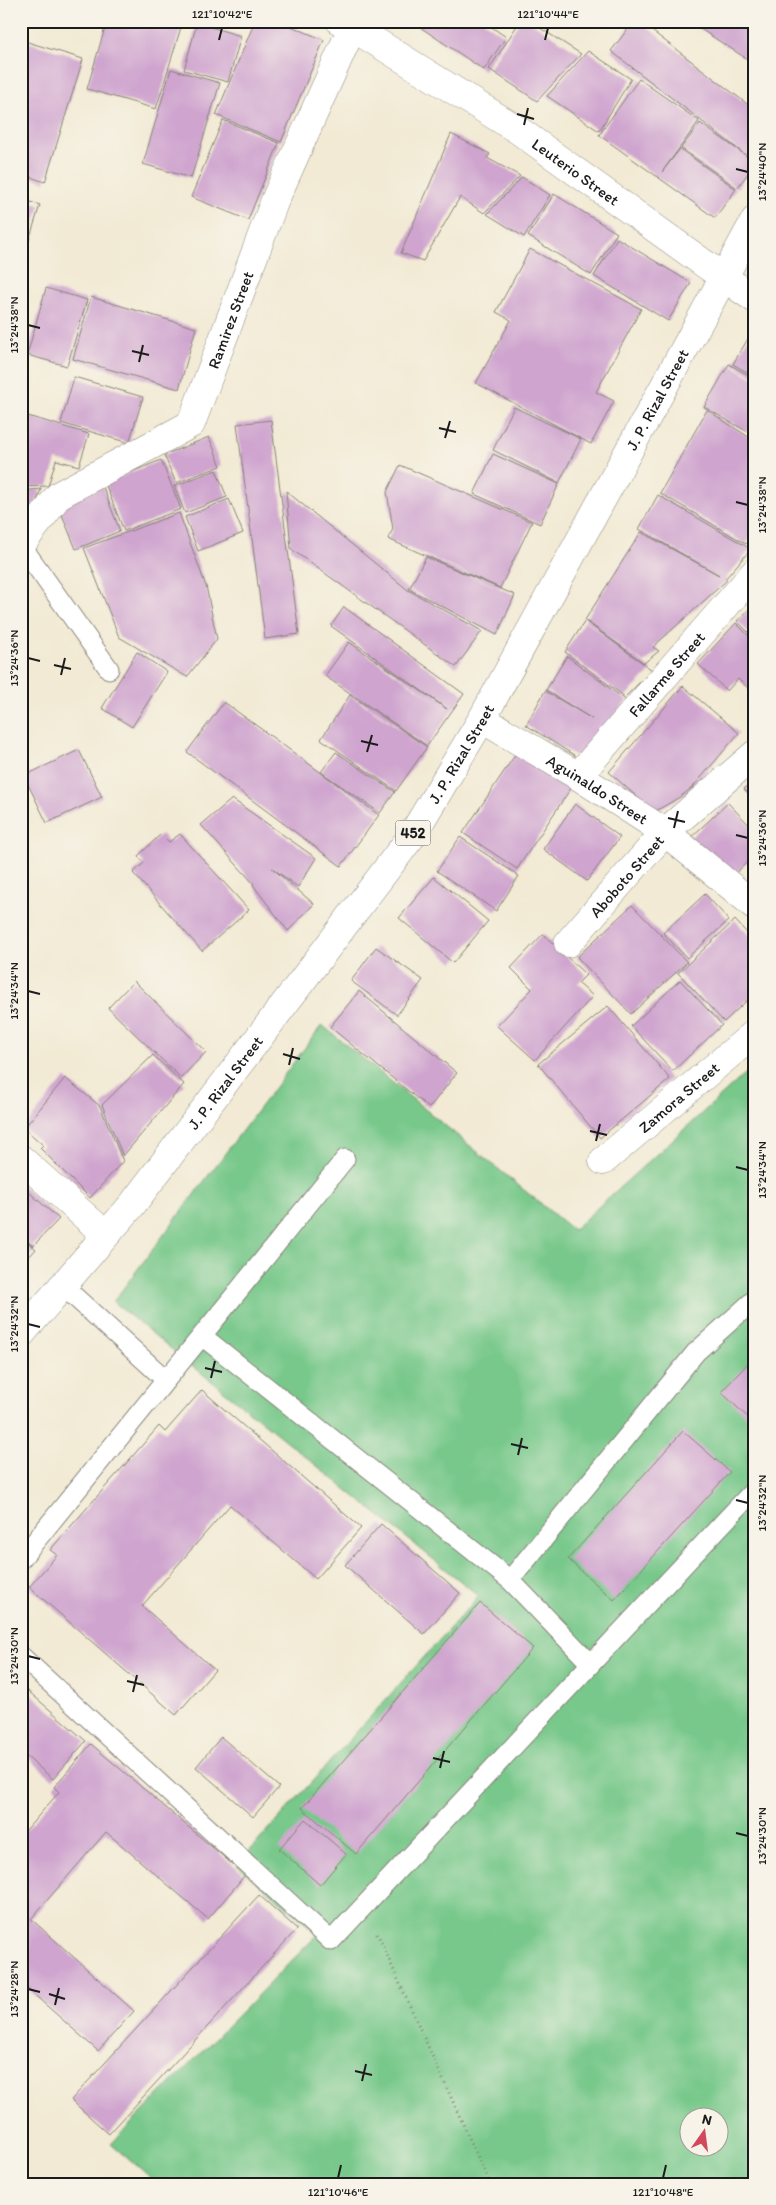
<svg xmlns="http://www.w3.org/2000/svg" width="776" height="2205" viewBox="0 0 776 2205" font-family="Itim,sans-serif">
	<rect width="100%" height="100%" fill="#f7f3e8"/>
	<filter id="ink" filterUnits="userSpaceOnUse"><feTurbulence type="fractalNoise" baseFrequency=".02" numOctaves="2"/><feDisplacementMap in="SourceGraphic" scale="10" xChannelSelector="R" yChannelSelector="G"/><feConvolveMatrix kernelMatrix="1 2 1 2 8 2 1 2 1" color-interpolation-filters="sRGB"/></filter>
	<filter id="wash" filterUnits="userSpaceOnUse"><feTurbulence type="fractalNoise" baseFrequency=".0096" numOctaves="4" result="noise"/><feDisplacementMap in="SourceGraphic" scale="20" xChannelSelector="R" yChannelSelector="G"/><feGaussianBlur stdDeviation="1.12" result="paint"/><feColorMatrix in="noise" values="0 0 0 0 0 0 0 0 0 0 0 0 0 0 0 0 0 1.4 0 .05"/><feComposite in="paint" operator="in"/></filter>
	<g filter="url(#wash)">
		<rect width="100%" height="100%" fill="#f2ead4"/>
		<path fill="#77c88a" stroke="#4a7253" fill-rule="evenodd" d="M 322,1025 L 573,1230 L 755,1065 L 755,2184 L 157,2184 L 111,2144 L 318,1934 L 237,1865 L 479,1596 L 113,1302 ZM 688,2118 L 718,2118 L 718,2148 L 688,2148 Z"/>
		<g id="blocks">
			<path fill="#cfa4cf" d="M 107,21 L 174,21 L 182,24 L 156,109 L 87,89 Z
				M 255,21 L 279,21 L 324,40 L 281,142 L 216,115 Z
				M 411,21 L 483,21 L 506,37 L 484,70 Z
				M 520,21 L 529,21 L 581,54 L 537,101 L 489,69 Z
				M 634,21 L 639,21 L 755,110 L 755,155 L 751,160 L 755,164 L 737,188 L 681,148 L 700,123 L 748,157 L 611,51 Z
				M 688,21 L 755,21 L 755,64 Z
				M 197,23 L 241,36 L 228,82 L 184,70 Z
				M 21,40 L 83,59 L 45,182 L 21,174 Z
				M 588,51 L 631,79 L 599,131 L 547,96 Z
				M 171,69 L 220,83 L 191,178 L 143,164 Z
				M 639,79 L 699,121 L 662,172 L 680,149 L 736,189 L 715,218 L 599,135 Z
				M 223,120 L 279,143 L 248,220 L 191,197 Z
				M 451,134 L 490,154 L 487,158 L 520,176 L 484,213 L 460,197 L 423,261 L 401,253 Z
				M 522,177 L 550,195 L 524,237 L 487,214 Z
				M 554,194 L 617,233 L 591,275 L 528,236 Z
				M 21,199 L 40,205 L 22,263 L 21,263 Z
				M 617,238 L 691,283 L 668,321 L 594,276 Z
				M 530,249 L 641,309 L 596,392 L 614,401 L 591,444 L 476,383 L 511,320 L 496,312 Z
				M 46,288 L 87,300 L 67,366 L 27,355 Z
				M 91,297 L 196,328 L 179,389 L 73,359 Z
				M 755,327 L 755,377 L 733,364 Z
				M 729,364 L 755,379 L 755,436 L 704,407 Z
				M 74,377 L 143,397 L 129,443 L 61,423 Z
				M 514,407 L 581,439 L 559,483 L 493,450 Z
				M 707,410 L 755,441 L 755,533 L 746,544 L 660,493 Z
				M 21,414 L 89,434 L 79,466 L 56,460 L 48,486 L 21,487 Z
				M 271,420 L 299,634 L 265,639 L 237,424 Z
				M 209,437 L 221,466 L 176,483 L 164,455 Z
				M 493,454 L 559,484 L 540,524 L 474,494 Z
				M 161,460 L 181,509 L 124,531 L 105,483 Z
				M 400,465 L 532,522 L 500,588 L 388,539 L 393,529 L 387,492 Z
				M 216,470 L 227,497 L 185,513 L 174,486 Z
				M 103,487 L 120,531 L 76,549 L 58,505 Z
				M 41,489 L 31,517 L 21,526 L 21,491 Z
				M 286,491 L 408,590 L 482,631 L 456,667 L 291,549 Z
				M 658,495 L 751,549 L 725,579 L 727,580 L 653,647 L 659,651 L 644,663 L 585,620 L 641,532 L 719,575 L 639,529 Z
				M 229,499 L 243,533 L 198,551 L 185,517 Z
				M 179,513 L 206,586 L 217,639 L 187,677 L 119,637 L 84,548 Z
				M 426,557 L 515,595 L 497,635 L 409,589 Z
				M 755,604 L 755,639 L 737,621 Z
				M 344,607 L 464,694 L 427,746 L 325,676 L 349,642 L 447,709 L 331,626 Z
				M 585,621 L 652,670 L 625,697 L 565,652 Z
				M 736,623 L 755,642 L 755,694 L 738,679 L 727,691 L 698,664 Z
				M 137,652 L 167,672 L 132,727 L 102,708 Z
				M 567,656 L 627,701 L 577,757 L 526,725 L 545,691 L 592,719 L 546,690 Z
				M 683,686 L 739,733 L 693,787 L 680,797 L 654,812 L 609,772 Z
				M 350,695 L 427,747 L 396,791 L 321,739 Z
				M 224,702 L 379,815 L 341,866 L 187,752 Z
				M 79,750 L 102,797 L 47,823 L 24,776 Z
				M 336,752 L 395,792 L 380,813 L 321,772 Z
				M 517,752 L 571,788 L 517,869 L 463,833 Z
				M 755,779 L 755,801 L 744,789 Z
				M 232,799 L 316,858 L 298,887 L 272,868 L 314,904 L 288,931 L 253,885 L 254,884 L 201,825 Z
				M 728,803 L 755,831 L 755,855 L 727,881 L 688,840 Z
				M 575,804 L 620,837 L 587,881 L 543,849 Z
				M 161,834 L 169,842 L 180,834 L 249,910 L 202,951 L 133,873 L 144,863 L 138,856 Z
				M 460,837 L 519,876 L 496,911 L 437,871 Z
				M 755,871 L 755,888 L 747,882 Z
				M 434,877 L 488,921 L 453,963 L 399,918 Z
				M 705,894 L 729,920 L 687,958 L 663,933 Z
				M 632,905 L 687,962 L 631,1014 L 577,957 Z
				M 735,920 L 755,942 L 755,993 L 724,1022 L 678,973 Z
				M 543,934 L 586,975 L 578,983 L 593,996 L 535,1060 L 497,1026 L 532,989 L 511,968 Z
				M 376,947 L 423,980 L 397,1015 L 351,981 Z
				M 680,980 L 722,1025 L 673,1071 L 631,1026 Z
				M 134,981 L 206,1052 L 181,1078 L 108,1008 Z
				M 359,991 L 457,1073 L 429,1108 L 330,1027 Z
				M 608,1006 L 670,1079 L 600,1138 L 538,1064 Z
				M 153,1055 L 184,1084 L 123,1156 L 102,1105 Z
				M 65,1078 L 100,1106 L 123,1161 L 90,1198 L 40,1148 L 43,1145 L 24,1128 Z
				M 21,1185 L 59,1219 L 33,1246 L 21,1236 Z
				M 21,1237 L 36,1249 L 21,1266 Z
				M 755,1356 L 755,1424 L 721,1392 Z
				M 202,1390 L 361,1528 L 316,1579 L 230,1505 L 142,1606 L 215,1670 L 176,1715 L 29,1587 L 57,1555 L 50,1550 L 159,1426 L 165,1432 Z
				M 683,1431 L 730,1472 L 614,1600 L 568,1559 Z
				M 381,1524 L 460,1593 L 424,1634 L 345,1565 Z
				M 480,1603 L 533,1648 L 356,1854 L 302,1808 Z
				M 21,1685 L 86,1741 L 53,1779 L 21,1752 Z
				M 221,1737 L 279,1787 L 253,1817 L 196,1767 Z
				M 91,1744 L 245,1875 L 208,1919 L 106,1832 L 31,1919 L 134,2011 L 98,2051 L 21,1983 L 21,1836 L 59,1792 L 54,1787 Z
				M 305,1819 L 346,1854 L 320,1885 L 279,1849 Z
				M 259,1895 L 297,1929 L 109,2134 L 71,2100 Z"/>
		</g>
	</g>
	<g filter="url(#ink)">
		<use href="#blocks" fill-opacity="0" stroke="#878378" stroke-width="1"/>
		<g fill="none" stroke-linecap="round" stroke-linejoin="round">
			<g stroke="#878378" stroke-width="21">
				<path id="lane" d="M 21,545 L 109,669
					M 63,1286 L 166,1380
					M 202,1336 L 510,1580 L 591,1664
					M 21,1559 L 345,1159
					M 510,1580 L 696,1352 L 755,1299
					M 21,1656 L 331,1941 L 755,1489"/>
			</g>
			<g stroke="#878378" stroke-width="29">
				<g id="street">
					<path d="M 723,277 L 755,299"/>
					<path id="s1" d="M 21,545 L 59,495 L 191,424 L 275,200 L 355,21"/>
					<path id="s2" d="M 482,719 L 578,776 L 665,832 L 755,906"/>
					<path id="s3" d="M 578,776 L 755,572"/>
					<path id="s4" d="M 568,943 L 665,832 L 755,754"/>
					<path id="s5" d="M 603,1161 L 755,1033"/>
				</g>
			</g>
			<g stroke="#878378" stroke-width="29">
				<g id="secondary">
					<path id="s6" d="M 340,21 L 352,27 L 518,130 L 723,277"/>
					<path d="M 21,1159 L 106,1235"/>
				</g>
			</g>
			<g stroke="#878378" stroke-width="29">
				<g id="highway">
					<path id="s7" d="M 21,1334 L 132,1205 L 411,837 L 482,719 L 755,220"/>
				</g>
			</g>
			<path stroke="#878378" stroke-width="3" stroke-dasharray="1 4" stroke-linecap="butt" d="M 377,1933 L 490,2184"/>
			<use href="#lane" stroke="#fff" stroke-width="19"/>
			<use href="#street" stroke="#fff" stroke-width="28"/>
			<use href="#secondary" stroke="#fff" stroke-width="28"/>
			<use href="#highway" stroke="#fff" stroke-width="28"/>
		</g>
	</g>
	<path fill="none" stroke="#1c1c1c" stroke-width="2" d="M 219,40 L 222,28M 545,40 L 548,28M 517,114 L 534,119M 524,125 L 528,108M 736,169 L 748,172M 28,325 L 40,328M 132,351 L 149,355M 139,362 L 143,345M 439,428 L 456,432M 445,438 L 450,421M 736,502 L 748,505M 28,658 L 40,661M 54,665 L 71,669M 61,675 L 65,658M 361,741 L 378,745M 367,752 L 372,735M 668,818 L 685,822M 674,828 L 678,811M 736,835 L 748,838M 28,991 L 40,994M 283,1054 L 300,1059M 289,1065 L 293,1048M 590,1131 L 607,1135M 596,1141 L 600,1124M 736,1167 L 748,1170M 28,1324 L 40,1327M 205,1368 L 222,1372M 211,1378 L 215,1361M 511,1444 L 528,1448M 518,1455 L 522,1438M 736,1500 L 748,1503M 28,1656 L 40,1659M 127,1681 L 144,1685M 133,1692 L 137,1675M 433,1758 L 450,1762M 440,1768 L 444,1751M 736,1833 L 748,1836M 28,1989 L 40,1992M 49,1994 L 65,1999M 55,2005 L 59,1988M 355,2071 L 372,2075M 362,2081 L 366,2064M 338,2178 L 341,2165M 663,2178 L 666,2165"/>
	<g text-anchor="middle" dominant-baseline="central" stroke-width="4" stroke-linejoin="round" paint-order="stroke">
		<rect fill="#f7f3e8" stroke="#5e5c59" stroke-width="1" x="395.5" y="820.5" width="35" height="25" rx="4"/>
		<g font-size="15" font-weight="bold" fill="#1c1c1c">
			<text x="413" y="833">452</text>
		</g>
		<g font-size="16" fill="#1c1c1c" stroke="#f7f3e8">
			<text stroke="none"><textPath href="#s6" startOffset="280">Leuterio Street</textPath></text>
			<text stroke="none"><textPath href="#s1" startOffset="324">Ramirez Street</textPath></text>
			<text stroke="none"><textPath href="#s7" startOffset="1134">J. P. Rizal Street</textPath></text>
			<text stroke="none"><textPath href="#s3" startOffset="135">Fallarme Street</textPath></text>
			<text stroke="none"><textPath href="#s7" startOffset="729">J. P. Rizal Street</textPath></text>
			<text stroke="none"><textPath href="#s2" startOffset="135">Aguinaldo Street</textPath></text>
			<text stroke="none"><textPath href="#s4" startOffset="89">Aboboto Street</textPath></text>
			<text stroke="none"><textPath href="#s7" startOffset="324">J. P. Rizal Street</textPath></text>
			<text stroke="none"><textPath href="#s5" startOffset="99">Zamora Street</textPath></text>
		</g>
	</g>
	<rect width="776" height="2205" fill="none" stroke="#f7f3e8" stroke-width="55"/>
	<g transform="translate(704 2132) rotate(14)"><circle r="24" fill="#f7f3e8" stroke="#9f9d96"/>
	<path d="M0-4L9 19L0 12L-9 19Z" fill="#d1495b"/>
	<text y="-8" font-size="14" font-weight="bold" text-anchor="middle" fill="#1c1c1c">N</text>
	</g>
	<rect x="28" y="28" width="720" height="2150" fill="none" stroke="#1c1c1c" stroke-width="2"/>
	<g font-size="12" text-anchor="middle" fill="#1c1c1c">
		<text x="222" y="18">121°10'42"E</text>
		<text x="548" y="18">121°10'44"E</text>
		<text transform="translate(762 172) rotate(-90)" y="4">13°24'40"N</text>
		<text transform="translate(14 325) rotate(-90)" y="4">13°24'38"N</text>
		<text transform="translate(762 505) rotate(-90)" y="4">13°24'38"N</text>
		<text transform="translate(14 658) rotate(-90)" y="4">13°24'36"N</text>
		<text transform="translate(762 838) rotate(-90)" y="4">13°24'36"N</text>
		<text transform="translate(14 991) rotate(-90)" y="4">13°24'34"N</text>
		<text transform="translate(762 1170) rotate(-90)" y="4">13°24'34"N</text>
		<text transform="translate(14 1324) rotate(-90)" y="4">13°24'32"N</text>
		<text transform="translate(762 1503) rotate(-90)" y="4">13°24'32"N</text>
		<text transform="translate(14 1656) rotate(-90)" y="4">13°24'30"N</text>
		<text transform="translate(762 1836) rotate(-90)" y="4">13°24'30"N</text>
		<text transform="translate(14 1989) rotate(-90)" y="4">13°24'28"N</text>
		<text x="338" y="2196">121°10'46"E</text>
		<text x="663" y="2196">121°10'48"E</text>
	</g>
</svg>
